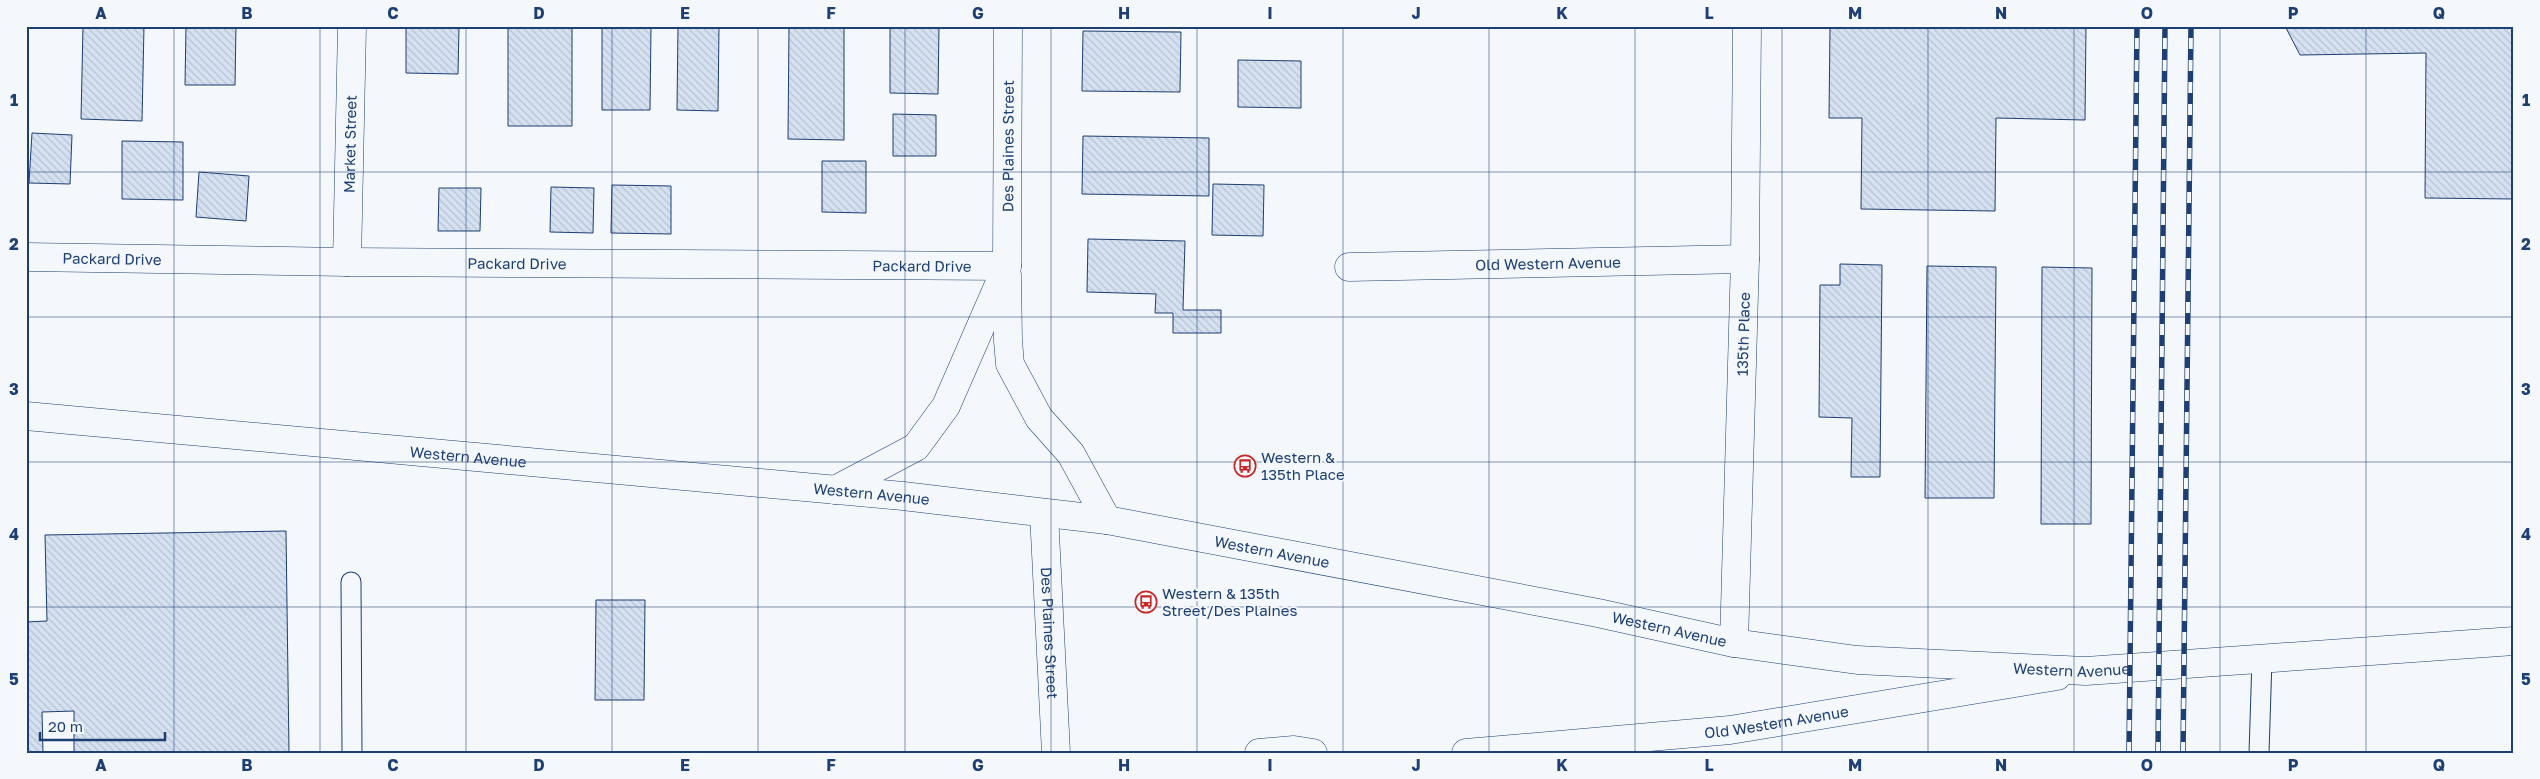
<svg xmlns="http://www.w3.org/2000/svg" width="2540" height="779" viewBox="0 0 2540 779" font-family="'Golos Text',sans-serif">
	<defs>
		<pattern id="building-back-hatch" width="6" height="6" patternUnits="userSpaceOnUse" patternTransform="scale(1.25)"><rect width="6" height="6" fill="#d5e0f0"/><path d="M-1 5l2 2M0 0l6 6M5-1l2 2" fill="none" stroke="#b6c1d1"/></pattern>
	</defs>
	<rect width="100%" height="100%" fill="#f4f7fb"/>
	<path fill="url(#building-back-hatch)" stroke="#1d3f73" d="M 83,26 L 144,26 L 142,121 L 81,119 Z
		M 186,26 L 236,26 L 235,85 L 185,85 Z
		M 406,26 L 459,26 L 458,74 L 406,73 Z
		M 508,26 L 572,26 L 572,126 L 508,126 Z
		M 602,26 L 651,26 L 650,110 L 602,110 Z
		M 678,26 L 719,26 L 718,111 L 677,110 Z
		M 789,26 L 844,26 L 844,140 L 788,139 Z
		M 890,26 L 939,26 L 938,94 L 890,93 Z
		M 1830,26 L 2086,26 L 2085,120 L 1996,118 L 1995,211 L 1861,209 L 1862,118 L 1829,118 Z
		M 2285,26 L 2514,26 L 2514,199 L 2425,198 L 2426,53 L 2300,55 Z
		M 1083,31 L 1181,32 L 1180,92 L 1082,91 Z
		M 1238,60 L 1301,61 L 1301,108 L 1238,107 Z
		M 893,114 L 936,115 L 936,156 L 893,156 Z
		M 32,133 L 72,135 L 70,184 L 29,183 Z
		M 1083,136 L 1209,138 L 1209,196 L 1082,194 Z
		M 122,141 L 183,142 L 183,200 L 122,199 Z
		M 822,161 L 866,161 L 866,213 L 822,212 Z
		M 199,172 L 249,176 L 246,221 L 196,217 Z
		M 1213,184 L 1264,185 L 1263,236 L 1212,235 Z
		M 612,185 L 671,186 L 671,234 L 611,233 Z
		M 551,187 L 594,188 L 593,233 L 550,232 Z
		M 439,188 L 481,188 L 480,231 L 438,231 Z
		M 1088,239 L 1185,241 L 1183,310 L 1221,310 L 1221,333 L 1173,333 L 1173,313 L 1155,313 L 1156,294 L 1087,292 Z
		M 1840,264 L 1882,265 L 1880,477 L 1851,477 L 1852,418 L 1819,417 L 1820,285 L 1840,285 Z
		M 1927,266 L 1996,267 L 1994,498 L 1925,498 Z
		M 2042,267 L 2092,268 L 2091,524 L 2041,524 Z
		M 286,531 L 289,753 L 74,753 L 74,711 L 42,712 L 43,753 L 26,753 L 26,622 L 47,621 L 45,535 Z
		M 596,600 L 645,600 L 644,700 L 595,700 Z"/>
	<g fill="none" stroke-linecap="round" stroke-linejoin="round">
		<g stroke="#1d3f73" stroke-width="21">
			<path id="service" d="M 351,582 L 352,753
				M 2259,753 L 2262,659"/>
		</g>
		<g stroke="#1d3f73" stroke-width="29">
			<g id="minor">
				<path id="s1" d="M 26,257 L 347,262 L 1007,266 L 1008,26"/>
				<path id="s2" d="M 347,262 L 352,26"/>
				<path id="s3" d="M 1349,267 L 1745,259"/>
				<path id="s4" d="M 1044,513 L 1056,753"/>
				<path id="s5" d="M 1734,643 L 1745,259 L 1747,26"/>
				<path d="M 1259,753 L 1294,750 L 1313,753"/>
				<path id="s6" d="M 1466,753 L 1730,730 L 2057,676"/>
			</g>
		</g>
		<g stroke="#1d3f73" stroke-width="29">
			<g id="secondary">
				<path d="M 1007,275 L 1008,341 L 1010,364 L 1039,418 L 1071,454 L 1107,520"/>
				<path id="s7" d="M 26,416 L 903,496 L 1107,520 L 1598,613 L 1734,643 L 1857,660 L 2086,671 L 2514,641"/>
				<path d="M 835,490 L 916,447 L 946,406 L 1007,266"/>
			</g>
		</g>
		<use href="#service" stroke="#f4f7fb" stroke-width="19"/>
		<use href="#minor" stroke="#f4f7fb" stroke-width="28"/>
		<use href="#secondary" stroke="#f4f7fb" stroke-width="28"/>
		<g stroke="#1d3f73" stroke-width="5.5">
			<path id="rail" d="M 2129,753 L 2137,26
				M 2158,753 L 2165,26
				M 2183,753 L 2191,26"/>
		</g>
		<use href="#rail" stroke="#f4f7fb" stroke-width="4" stroke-dasharray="11" stroke-linecap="butt"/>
	</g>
	<path fill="none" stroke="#1d3f73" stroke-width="1" stroke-opacity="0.55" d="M 174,26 L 174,753M 320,26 L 320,753M 466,26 L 466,753M 612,26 L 612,753M 758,26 L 758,753M 905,26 L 905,753M 1051,26 L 1051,753M 1197,26 L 1197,753M 1343,26 L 1343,753M 1489,26 L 1489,753M 1635,26 L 1635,753M 1782,26 L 1782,753M 1928,26 L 1928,753M 2074,26 L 2074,753M 2220,26 L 2220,753M 2366,26 L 2366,753M 26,172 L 2514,172M 26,317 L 2514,317M 26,462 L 2514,462M 26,607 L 2514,607"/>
	<defs>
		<g id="bus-ring" transform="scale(1.125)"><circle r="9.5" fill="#f4f7fb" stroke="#c62828" stroke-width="1.5"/><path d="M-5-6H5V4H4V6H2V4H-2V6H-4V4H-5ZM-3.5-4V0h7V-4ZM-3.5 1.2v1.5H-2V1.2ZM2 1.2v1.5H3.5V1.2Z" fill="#c62828"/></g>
	</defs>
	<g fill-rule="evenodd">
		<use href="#bus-ring" x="1245" y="466"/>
		<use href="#bus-ring" x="1146" y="602"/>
	</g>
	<g text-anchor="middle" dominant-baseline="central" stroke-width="4" stroke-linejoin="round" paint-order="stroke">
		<g font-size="15" fill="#1d3f73" stroke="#f4f7fb">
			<text stroke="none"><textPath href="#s2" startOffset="118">Market Street</textPath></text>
			<text stroke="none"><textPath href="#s1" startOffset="1101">Des Plaines Street</textPath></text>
			<text stroke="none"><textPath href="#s1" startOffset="86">Packard Drive</textPath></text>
			<text stroke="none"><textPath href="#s1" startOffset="491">Packard Drive</textPath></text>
			<text stroke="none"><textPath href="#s3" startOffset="199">Old Western Avenue</textPath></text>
			<text stroke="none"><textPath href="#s1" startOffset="896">Packard Drive</textPath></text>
			<text stroke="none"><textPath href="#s5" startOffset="309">135th Place</textPath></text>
			<text stroke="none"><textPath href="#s7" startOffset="444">Western Avenue</textPath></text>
			<text stroke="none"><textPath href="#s7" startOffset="849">Western Avenue</textPath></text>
			<text stroke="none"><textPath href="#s7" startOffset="1254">Western Avenue</textPath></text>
			<text stroke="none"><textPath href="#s7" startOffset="1659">Western Avenue</textPath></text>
			<text stroke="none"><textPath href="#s4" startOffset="120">Des Plaines Street</textPath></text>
			<text stroke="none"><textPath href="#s7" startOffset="2064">Western Avenue</textPath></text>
			<text stroke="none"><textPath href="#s6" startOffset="312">Old Western Avenue</textPath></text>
		</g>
		<g font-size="15" fill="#1d3f73" stroke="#f4f7fb" text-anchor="start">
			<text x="1261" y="457">Western &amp;<tspan x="1261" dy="17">135th Place</tspan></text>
			<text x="1162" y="593">Western &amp; 135th<tspan x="1162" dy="17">Street/Des Plaines</tspan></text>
		</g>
	</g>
	<rect width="2540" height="779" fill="none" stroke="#f4f7fb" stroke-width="55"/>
	<path d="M40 732v8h125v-8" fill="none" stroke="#1d3f73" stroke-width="2.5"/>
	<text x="48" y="732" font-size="15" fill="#1d3f73" stroke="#f4f7fb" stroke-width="4" paint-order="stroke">20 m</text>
	<rect x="28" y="28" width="2484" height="724" fill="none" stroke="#1d3f73" stroke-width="2"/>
	<g font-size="16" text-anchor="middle" font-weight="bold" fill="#1d3f73">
		<text x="101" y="19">A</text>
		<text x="247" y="19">B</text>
		<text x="393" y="19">C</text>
		<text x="539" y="19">D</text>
		<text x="685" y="19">E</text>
		<text x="831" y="19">F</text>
		<text x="978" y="19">G</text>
		<text x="1124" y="19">H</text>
		<text x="1270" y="19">I</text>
		<text x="1416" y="19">J</text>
		<text x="1562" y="19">K</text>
		<text x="1709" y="19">L</text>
		<text x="1855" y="19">M</text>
		<text x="2001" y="19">N</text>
		<text x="2147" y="19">O</text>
		<text x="2293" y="19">P</text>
		<text x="2439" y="19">Q</text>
		<text x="14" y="106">1</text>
		<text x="2526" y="106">1</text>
		<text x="14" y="250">2</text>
		<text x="2526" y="250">2</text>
		<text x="14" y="395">3</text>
		<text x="2526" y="395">3</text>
		<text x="14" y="540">4</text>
		<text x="2526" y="540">4</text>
		<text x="14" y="685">5</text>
		<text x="2526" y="685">5</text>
		<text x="101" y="771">A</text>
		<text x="247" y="771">B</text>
		<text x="393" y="771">C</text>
		<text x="539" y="771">D</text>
		<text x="685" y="771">E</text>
		<text x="831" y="771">F</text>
		<text x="978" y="771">G</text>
		<text x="1124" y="771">H</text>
		<text x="1270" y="771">I</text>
		<text x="1416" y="771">J</text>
		<text x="1562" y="771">K</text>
		<text x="1709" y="771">L</text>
		<text x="1855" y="771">M</text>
		<text x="2001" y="771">N</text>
		<text x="2147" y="771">O</text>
		<text x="2293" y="771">P</text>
		<text x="2439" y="771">Q</text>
	</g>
</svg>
